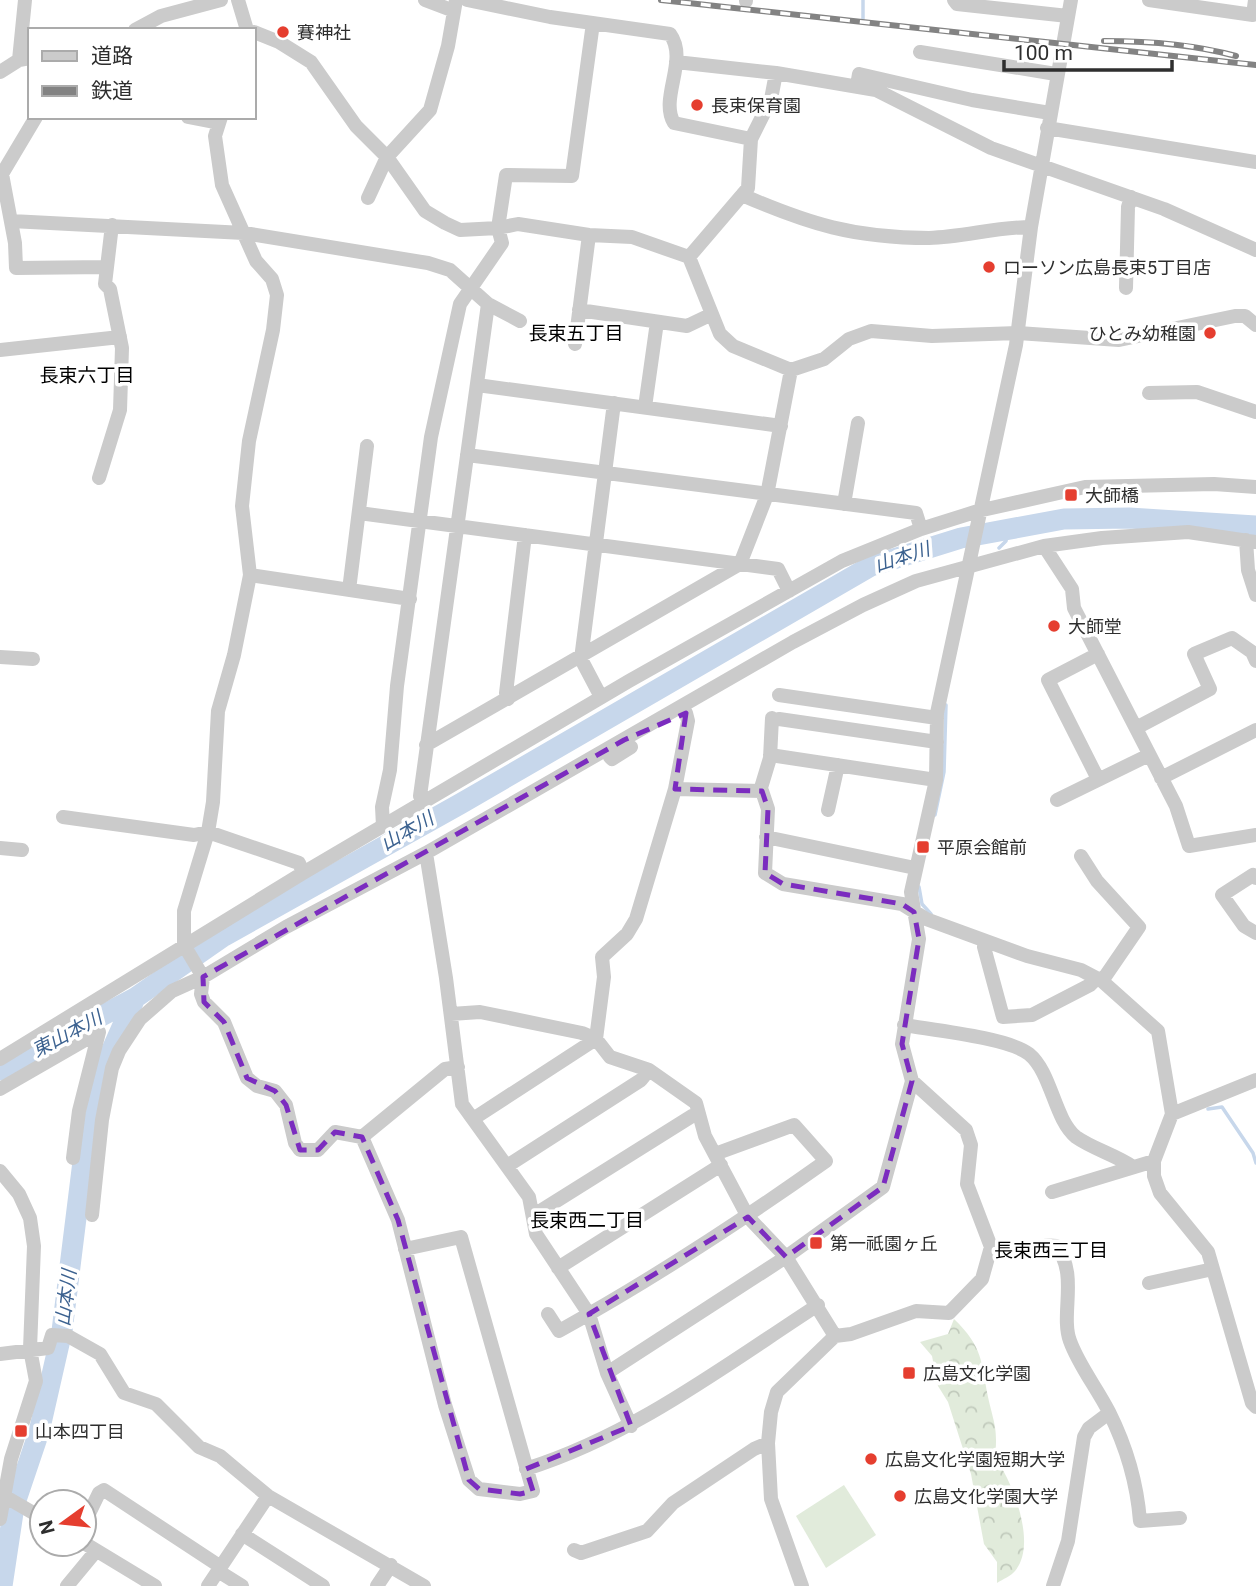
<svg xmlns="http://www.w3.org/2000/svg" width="1256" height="1586" viewBox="0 0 1256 1586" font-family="Roboto,'Noto Sans JP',sans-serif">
	<defs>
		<pattern id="forest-crowns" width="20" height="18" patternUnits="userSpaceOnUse" patternTransform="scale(1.75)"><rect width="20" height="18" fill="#e1ebdb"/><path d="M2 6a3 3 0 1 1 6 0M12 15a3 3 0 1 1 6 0" fill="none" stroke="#c1cabc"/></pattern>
	</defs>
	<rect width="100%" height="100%" fill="#fff"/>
	<path fill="url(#forest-crowns)" d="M 954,1319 C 983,1347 981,1361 988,1397 C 994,1424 998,1428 995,1457 C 1012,1481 1038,1544 1015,1571 C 1011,1576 1003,1579 997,1583 L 997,1562 L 984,1544 L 971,1474 L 948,1402 L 938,1386 L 932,1356 L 920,1342 L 948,1334 Z"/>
	<path fill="#e1ebdb" d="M 844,1485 L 876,1535 L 826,1568 L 796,1516 Z"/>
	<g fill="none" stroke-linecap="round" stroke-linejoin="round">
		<path stroke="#c7d7eb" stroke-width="3.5" d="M 863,19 L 863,0
			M 999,548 L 1006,541 L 1008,529
			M 935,815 L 944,772 L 946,705
			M 919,887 L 922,904 L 931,914
			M 1208,1109 L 1222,1107 L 1253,1153 L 1256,1163"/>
		<path stroke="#c7d7eb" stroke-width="21" d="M 0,1070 L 135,998 L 224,936 L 460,804 L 871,566 L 961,538 L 1064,519 L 1129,518 L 1256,526
			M 2,1586 L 14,1506 L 39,1432 L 62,1331 L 91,1097 L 135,998"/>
		<path stroke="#cbcbcb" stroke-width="14" d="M 238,0 L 247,30
			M 425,0 L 454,11
			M 467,0 L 550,17 L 670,34 C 689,60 659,98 674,123 L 751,139
			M 954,0 L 957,4 L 1068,16
			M 1149,0 L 1253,15 L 1255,0
			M 746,1 L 746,0
			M 135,30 L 161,16 L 221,0
			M 254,32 L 279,42 L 311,62 L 356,126 L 387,157 L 425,211 L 445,223 L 460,230 L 498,228 L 518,224 L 589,235 L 632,237 L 689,257 L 720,334 L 733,346 L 791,370 L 824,359 L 849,339 L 871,331 L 932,336 L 1018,333 L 1119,340 L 1235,316 L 1245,316 L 1256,325
			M 920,52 L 1056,74
			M 19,60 L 25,0
			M 676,62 L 776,73 L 876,90 L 991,148 L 1164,209 L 1256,250
			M 0,72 L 19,60 L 30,58
			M 857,86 L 859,74 L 972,100 L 1050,113
			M 36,117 L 2,174 L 15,243 L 16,268 L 107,267
			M 188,117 L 219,123
			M 221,117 L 215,136 L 222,185 L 256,261 L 272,279 L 277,295 L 273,330 L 249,441 L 242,506 L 250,575 L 234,655 L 218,711 L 213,802 L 208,832 L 184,911 L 184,945 L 203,977 L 201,994 L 204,1002 L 224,1022 L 247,1078 L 257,1086 L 275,1091 L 286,1105 L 295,1143 L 300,1150 L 318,1150 L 335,1132 L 362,1137 L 445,1069 L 458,1067
			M 1047,128 L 1256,162
			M 742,195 C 809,224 854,238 929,238 C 963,237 997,227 1031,227
			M 368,198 L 387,157 L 430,110 L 448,46 L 456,0
			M 11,221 L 244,233 L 428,263 L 450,270 L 488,304 L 520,321
			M 689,257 L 748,188 L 751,139 L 771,99 L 776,73
			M 1126,288 L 1128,207 L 1131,197
			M 579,310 L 687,326 L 710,315
			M 575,344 L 589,235
			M 0,350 L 120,337
			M 477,385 L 781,426
			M 1149,393 L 1197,392 L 1256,412
			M 645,407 L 657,322
			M 467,455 L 916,513 L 921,529
			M 99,478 L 120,410 L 122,348 L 110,289 L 105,284 L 112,225
			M 844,504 L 858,423
			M 359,513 L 778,569 L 789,591
			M 1246,540 L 1248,570 L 1256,595
			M 1044,546 L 1072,589 L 1074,608 L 1176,806 L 1189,846 L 1256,835
			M 250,575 L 410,599
			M 349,590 L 367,446
			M 1098,654 L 1048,680 L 1098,779
			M 0,657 L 33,659
			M 779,695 L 937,718
			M 601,697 L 581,659 L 614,403
			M 508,699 L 506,693 L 525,535
			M 779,719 L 937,742
			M 1136,728 L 1210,689 L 1194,654 L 1232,638 L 1252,652 L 1256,661
			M 426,745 L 740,564 L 767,495 L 791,370
			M 770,755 L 936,780
			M 610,757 L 612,759 L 631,747
			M 1161,778 L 1256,730
			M 675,789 L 762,791 L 768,809 L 765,873 L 783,884 L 902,904 L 926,919 L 1027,956 L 1081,970 L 1102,981 L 1158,1031 L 1172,1114 L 1154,1161 L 1154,1176 L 1160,1193 L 1208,1252 L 1252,1403 L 1256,1407
			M 760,791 L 770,758 L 772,718
			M 1057,800 L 1149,755
			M 423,803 L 420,796 L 488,304
			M 828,810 L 838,765
			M 63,817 L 194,835 L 208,832 L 299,863 L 303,873
			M 383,826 L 382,807 L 390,770 L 397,686 L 431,437 L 460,304 L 502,243 L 498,228 L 506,175 L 572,176 L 593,23
			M 766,837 L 915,868
			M 0,848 L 22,850
			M 426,853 L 446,978 L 462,1104 L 529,1197 L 536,1234 L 589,1314 L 607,1373 L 631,1426
			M 1081,856 L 1097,881 L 1139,927 L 1102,981
			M 1256,878 L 1253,875 L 1222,895 L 1244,926 L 1256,933
			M 985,941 L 984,947 L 1003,1017 L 1032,1015 L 1090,985 L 1097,978
			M 451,1014 L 480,1012 L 582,1033 L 596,1039 L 610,1057 L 649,1070 L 696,1103 L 705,1136 L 748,1217 L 786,1257 L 835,1336 L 777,1392 L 771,1412 L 768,1443 L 771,1499 L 802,1586
			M 904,1025 C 933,1030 1009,1038 1029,1054 C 1052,1073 1054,1119 1076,1137 C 1093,1149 1116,1155 1133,1167
			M 0,1059 L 303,873 L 629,681 L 842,561 L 921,529 L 978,511 L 1085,487 L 1214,484 L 1256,487
			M 912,1081 L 966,1130 L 971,1145 L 967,1184 L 991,1247 C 1013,1262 1033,1242 1056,1246 C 1079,1274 1060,1314 1070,1341 C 1079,1366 1097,1388 1109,1412 C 1126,1446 1137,1483 1140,1521 L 1180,1518
			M 0,1089 L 99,1032 L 79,1111 L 73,1158
			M 1172,1114 L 1256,1080
			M 473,1119 L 596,1039 L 604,977 L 602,957 L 627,934 L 636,919 L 675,789 L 688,721 L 686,713
			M 362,1137 L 398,1220 L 445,1405 L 469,1480 L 479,1489 L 520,1494 L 533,1491 L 461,1237 L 405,1249
			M 507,1166 L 641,1080 L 649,1070
			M 0,1171 L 19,1194 L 30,1218 L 34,1246 L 30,1349 L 36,1381 L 11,1459 L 0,1519
			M 1052,1192 L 1154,1161
			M 92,1215 L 102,1120 L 112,1068 L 119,1051 L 140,1019 L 172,991 L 203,977 L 286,927 L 426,853 L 793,642 L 863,605 L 916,581 L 1044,546 L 1102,538 L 1188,532 L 1256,542
			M 534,1215 L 692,1116 L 699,1114
			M 558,1268 L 721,1165
			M 1149,1283 L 1213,1269
			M 548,1314 L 559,1331 C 651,1280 740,1222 826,1161 L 794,1125 L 715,1154
			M 835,1336 L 851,1334 L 916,1311 L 949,1313 L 982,1279 L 991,1247
			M 0,1354 L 48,1348 L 52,1335 L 68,1336 L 100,1354 L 124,1393 L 156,1404 L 199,1447 L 220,1456 L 268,1496 L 424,1586
			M 607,1373 L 786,1257 L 883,1187 L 912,1081 L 902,1044 L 919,939 L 911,892 L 936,780 L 937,713 L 1016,345 L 1031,227 L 1071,0
			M 526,1469 C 634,1435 724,1366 818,1305
			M 4,1496 L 42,1518
			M 84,1524 L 99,1493 L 104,1490 L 221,1567
			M 242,1534 L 323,1586
			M 84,1543 L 155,1586
			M 574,1550 L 581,1553 L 647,1531 L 673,1503 L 754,1449 L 768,1443
			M 218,1571 L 242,1586
			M 67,1586 L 96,1551
			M 208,1586 L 268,1496
			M 377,1586 L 391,1565
			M 1053,1586 L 1068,1541 L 1084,1437 L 1089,1428 L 1109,1413"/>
		<g stroke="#838383" stroke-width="6">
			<path id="rail" d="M 661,0 L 1256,65
				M 1104,41 C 1149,41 1192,44 1236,56"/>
		</g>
		<use href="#rail" stroke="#fff" stroke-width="3.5" stroke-dasharray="10" stroke-linecap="butt"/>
	</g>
	<path fill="none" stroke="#7b2cbf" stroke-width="5" stroke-dasharray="14 9" stroke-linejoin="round" d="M 686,713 L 675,789 L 762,791 L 768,809 L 765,873 L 783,884 L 902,904 L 914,912 L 919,939 L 902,1044 L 912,1081 L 883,1187 L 786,1257 L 748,1217 L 589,1314 L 631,1426 L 526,1469 L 533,1491 L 520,1494 L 479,1489 L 469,1480 L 398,1220 L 362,1137 L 335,1132 L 318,1150 L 300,1150 L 286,1105 L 275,1091 L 247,1078 L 224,1022 L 204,1002 L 203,977 L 624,740 Z"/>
	<g fill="#e53e2f" stroke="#fff" stroke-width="2.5">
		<circle cx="283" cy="32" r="7"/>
		<circle cx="697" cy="105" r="7"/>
		<circle cx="989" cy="267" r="7"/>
		<circle cx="1210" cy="333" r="7"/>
		<rect x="1064" y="488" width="14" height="14" rx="3.5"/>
		<circle cx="1054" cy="626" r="7"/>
		<rect x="916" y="840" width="14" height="14" rx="3.5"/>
		<rect x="809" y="1236" width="14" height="14" rx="3.5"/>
		<rect x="902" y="1366" width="14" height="14" rx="3.5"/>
		<rect x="14" y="1424" width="14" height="14" rx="3.5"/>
		<circle cx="871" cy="1459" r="7"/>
		<circle cx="900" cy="1496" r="7"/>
	</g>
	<g text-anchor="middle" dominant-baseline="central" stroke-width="7" stroke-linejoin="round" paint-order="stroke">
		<g font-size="18" fill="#2e2e2e" stroke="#fff" text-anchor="start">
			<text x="297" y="32">賽神社</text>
			<text x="711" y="105">長束保育園</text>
			<text x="1003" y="267">ローソン広島長束5丁目店</text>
			<text x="1196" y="333" text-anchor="end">ひとみ幼稚園</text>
			<text x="1085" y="495">大師橋</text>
			<text x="1068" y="626">大師堂</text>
			<text x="937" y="847">平原会館前</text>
			<text x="830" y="1243">第一祇園ヶ丘</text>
			<text x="923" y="1373">広島文化学園</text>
			<text x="35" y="1431">山本四丁目</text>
			<text x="885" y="1459">広島文化学園短期大学</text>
			<text x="914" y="1496">広島文化学園大学</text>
		</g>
		<g font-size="19" fill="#000" stroke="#fff">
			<text x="576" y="333">長束五丁目</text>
			<text x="87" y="375">長束六丁目</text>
			<text x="587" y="1220">長束西二丁目</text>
			<text x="1051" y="1250">長束西三丁目</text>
		</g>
		<g font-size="19" font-style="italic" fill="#3c6290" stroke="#fff">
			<text transform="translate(902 557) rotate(-18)">山本川</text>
			<text transform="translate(407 831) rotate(-30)">山本川</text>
			<text transform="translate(67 1034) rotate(-28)">東山本川</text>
			<text transform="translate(66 1298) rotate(-83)">山本川</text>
		</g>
	</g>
	<rect x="28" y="28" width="228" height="91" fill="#ffffff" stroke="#ababab" stroke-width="2"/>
	<rect x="42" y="51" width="35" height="10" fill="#cbcbcb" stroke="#ababab" stroke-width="2"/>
	<text x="91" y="63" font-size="21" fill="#2e2e2e">道路</text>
	<rect x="42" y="86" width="35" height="10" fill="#838383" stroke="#ababab" stroke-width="2"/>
	<text x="91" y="98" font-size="21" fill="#2e2e2e">鉄道</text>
	<g transform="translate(63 1523) rotate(255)"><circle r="33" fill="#ffffff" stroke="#ababab" stroke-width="2"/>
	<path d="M0-5L12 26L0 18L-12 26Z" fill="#e53e2f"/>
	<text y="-10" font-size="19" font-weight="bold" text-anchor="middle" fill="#2e2e2e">N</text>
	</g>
	<path d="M1004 60v10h168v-10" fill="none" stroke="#2e2e2e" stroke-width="3.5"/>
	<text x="1014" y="60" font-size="21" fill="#2e2e2e" stroke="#ffffff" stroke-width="5" paint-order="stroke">100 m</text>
</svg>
